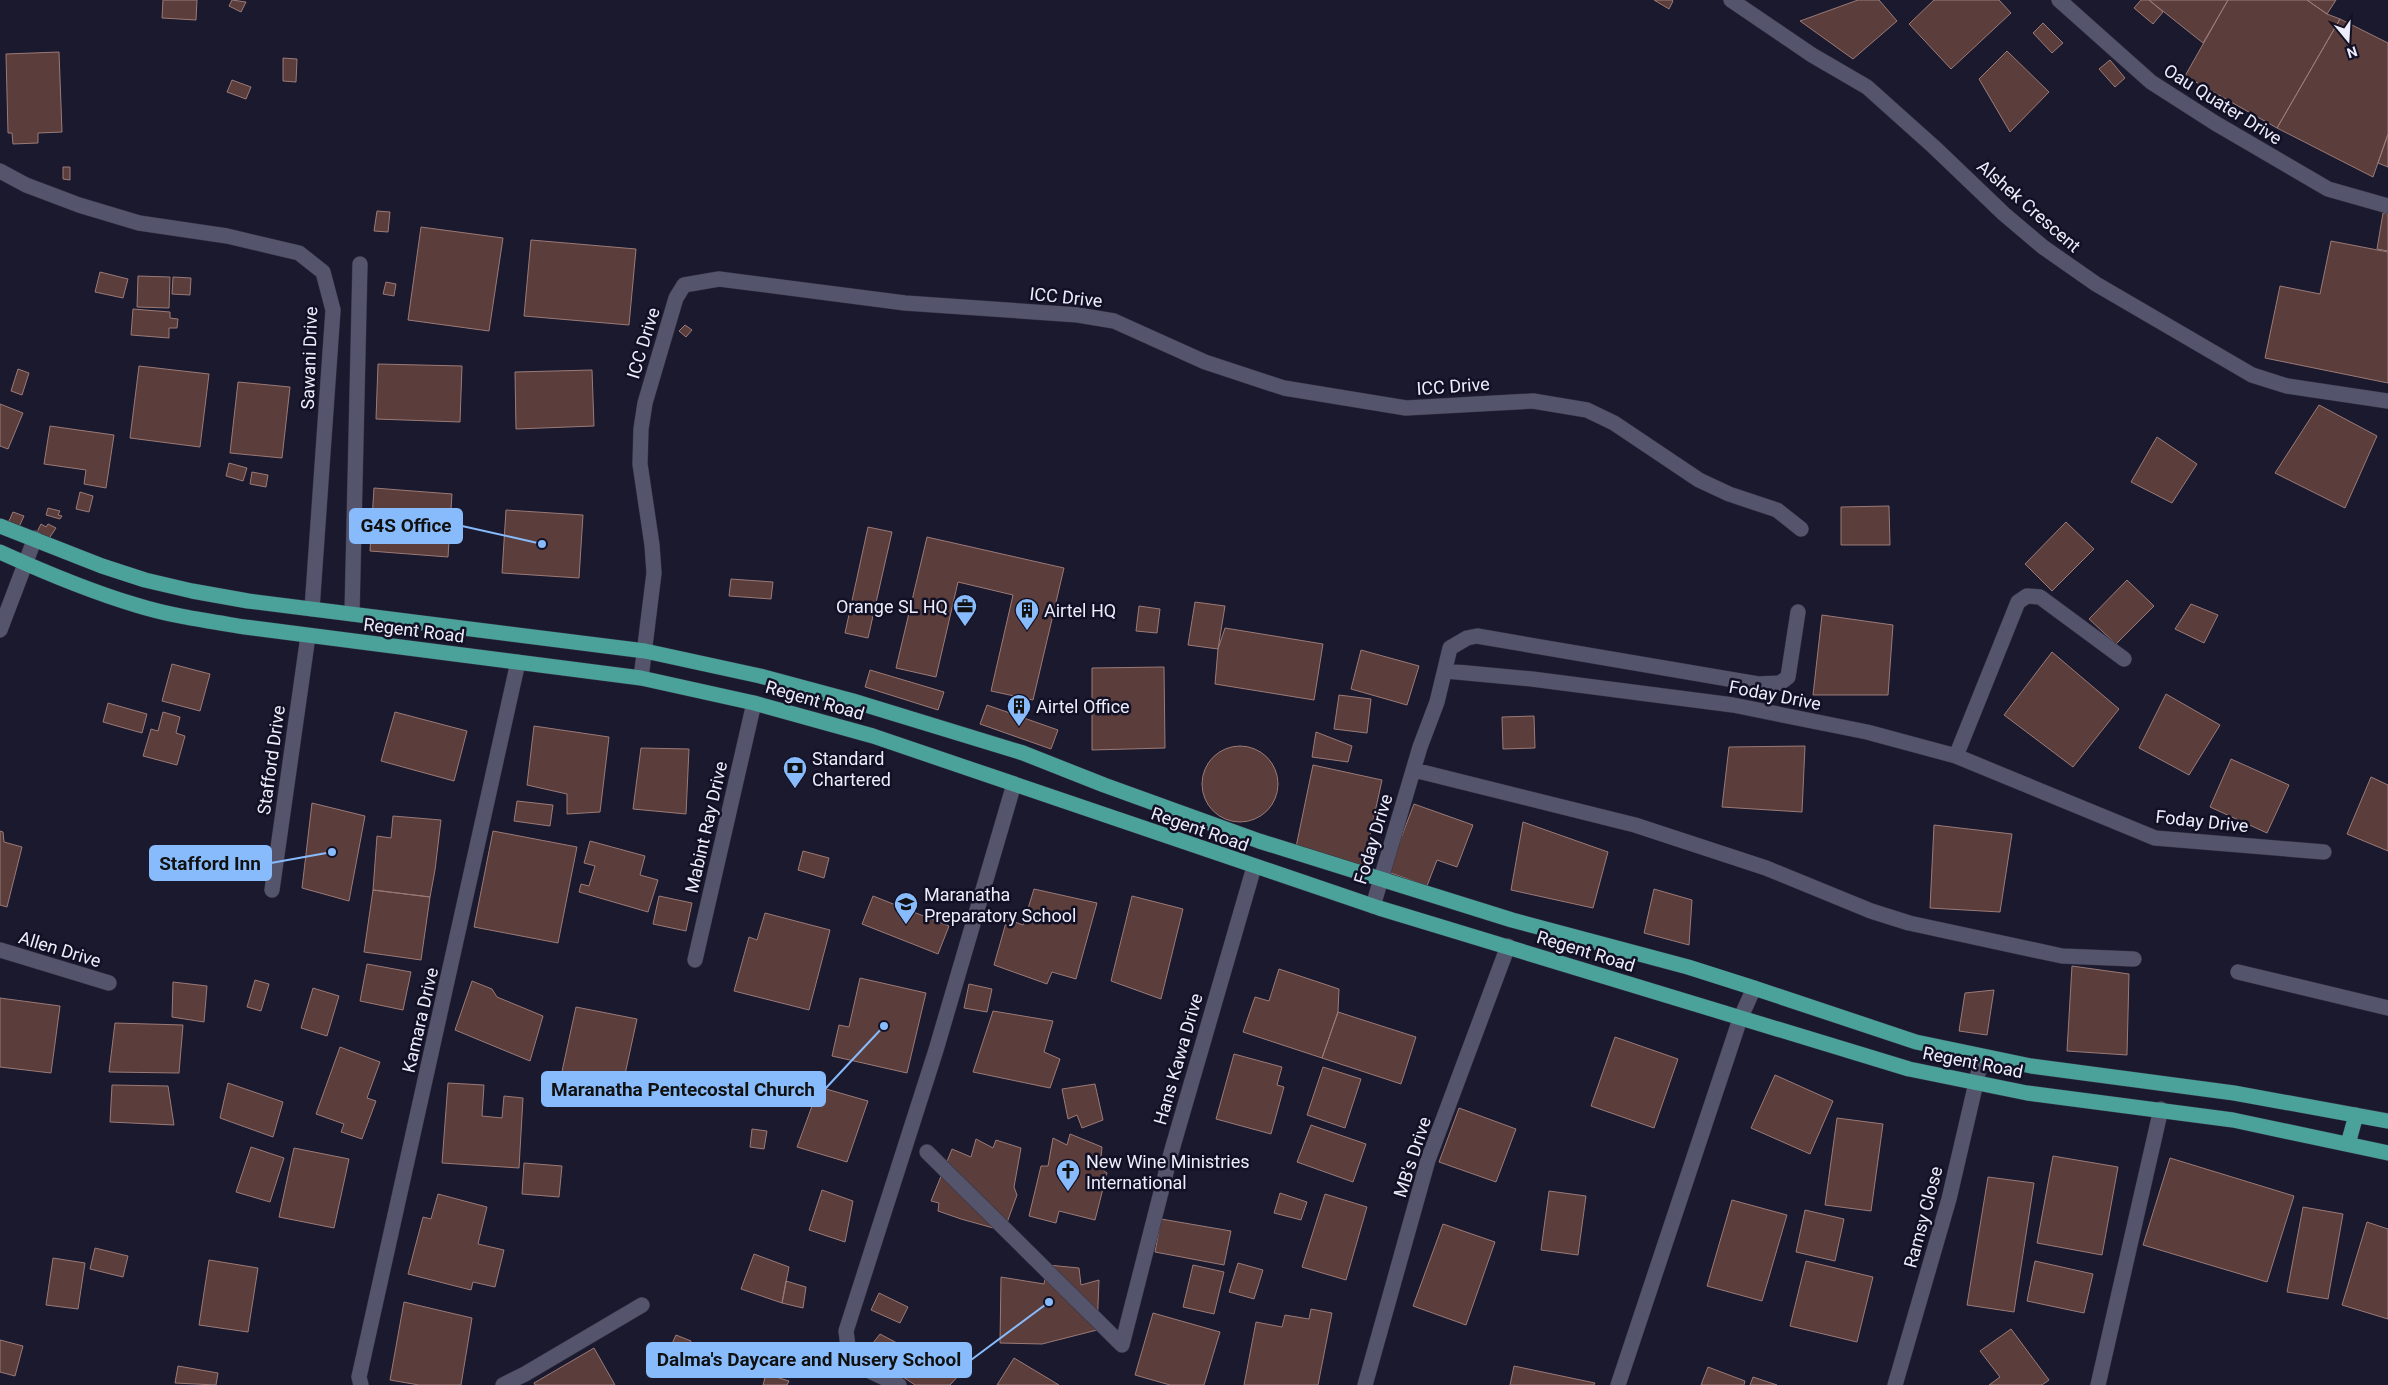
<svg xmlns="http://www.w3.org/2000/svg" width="2388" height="1385" viewBox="0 0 2388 1385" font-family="Roboto,sans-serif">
	<rect width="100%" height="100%" fill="#1b192e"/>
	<path fill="#5b3e3c" stroke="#9a7a77" d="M 163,0 L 197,0 L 196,20 L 162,18 Z
		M 232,0 L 246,2 L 241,12 L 229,6 Z
		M 1654,0 L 1672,0 L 1673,1 L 1669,9 Z
		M 1858,0 L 1879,0 L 1897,21 L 1853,59 L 1800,21 Z
		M 1934,0 L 1999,0 L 2011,13 L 1951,69 L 1909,24 Z
		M 2141,0 L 2149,0 L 2163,12 L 2153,24 L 2134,8 Z
		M 2149,0 L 2228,0 L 2203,43 Z
		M 2228,0 L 2307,0 L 2327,14 L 2340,19 L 2277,128 L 2185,76 Z
		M 2307,0 L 2336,0 L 2327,14 Z
		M 2340,19 L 2388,43 L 2388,134 L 2373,177 L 2277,128 Z
		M 2043,23 L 2063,43 L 2052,53 L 2033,33 Z
		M 2007,51 L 2049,92 L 2010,132 L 1979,79 Z
		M 59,52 L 62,132 L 38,133 L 38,143 L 13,144 L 12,133 L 8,133 L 6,54 Z
		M 283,58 L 297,59 L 296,82 L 283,81 Z
		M 2110,60 L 2125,78 L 2115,87 L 2099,69 Z
		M 232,80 L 251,87 L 246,99 L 227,92 Z
		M 2388,134 L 2388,167 L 2378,163 Z
		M 63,167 L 70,167 L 70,180 L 63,179 Z
		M 377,211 L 390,212 L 388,232 L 374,231 Z
		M 2383,213 L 2388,214 L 2388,251 L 2377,249 Z
		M 421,227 L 503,238 L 489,331 L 408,320 Z
		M 531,240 L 636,249 L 629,325 L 524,316 Z
		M 2331,241 L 2388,252 L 2388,383 L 2265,358 L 2280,286 L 2320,294 Z
		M 100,272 L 128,279 L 123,298 L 95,292 Z
		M 138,276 L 170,277 L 169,308 L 137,307 Z
		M 173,277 L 191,278 L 190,295 L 172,294 Z
		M 386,282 L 396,284 L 394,296 L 383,294 Z
		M 133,309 L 170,312 L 170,318 L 178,319 L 177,328 L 169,328 L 169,338 L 131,335 Z
		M 685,325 L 692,330 L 686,337 L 679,331 Z
		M 378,364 L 462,366 L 460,422 L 376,419 Z
		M 139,366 L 209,374 L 200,447 L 130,438 Z
		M 18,369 L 29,373 L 22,395 L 11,391 Z
		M 592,370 L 594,426 L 516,429 L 515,372 Z
		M 238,382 L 290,387 L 282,458 L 230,453 Z
		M 0,404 L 23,413 L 8,449 L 0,446 Z
		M 2319,405 L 2377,436 L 2345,508 L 2275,473 Z
		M 50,426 L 114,435 L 106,488 L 84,484 L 86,470 L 44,464 Z
		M 2157,437 L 2197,464 L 2172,503 L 2131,482 Z
		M 229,463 L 247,468 L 243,481 L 226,476 Z
		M 252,472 L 268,475 L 266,487 L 250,484 Z
		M 374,488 L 452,494 L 448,557 L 370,551 Z
		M 80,492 L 93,496 L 89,512 L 76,509 Z
		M 1889,506 L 1890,545 L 1841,545 L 1841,507 Z
		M 48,508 L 60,511 L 58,515 L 62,516 L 60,519 L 46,515 Z
		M 506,510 L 583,515 L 579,578 L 502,573 Z
		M 13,512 L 24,516 L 19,527 L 8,523 Z
		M 2066,522 L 2094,549 L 2052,591 L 2025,564 Z
		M 41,524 L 46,527 L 48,524 L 56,528 L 48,540 L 36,534 Z
		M 868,527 L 892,532 L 868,638 L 845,633 Z
		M 927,537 L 1064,568 L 1033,700 L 991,691 L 1013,595 L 958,582 L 936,677 L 896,668 Z
		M 731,579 L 773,582 L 771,599 L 729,596 Z
		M 2127,580 L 2154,606 L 2116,644 L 2089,619 Z
		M 1195,602 L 1225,606 L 1218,649 L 1188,645 Z
		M 2191,604 L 2218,615 L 2204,643 L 2175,629 Z
		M 1139,606 L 1160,609 L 1157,633 L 1136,631 Z
		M 1822,615 L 1893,625 L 1888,695 L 1813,695 Z
		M 1225,628 L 1323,644 L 1314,700 L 1215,684 L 1218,649 Z
		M 1361,650 L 1419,666 L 1407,705 L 1351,689 Z
		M 2052,652 L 2119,709 L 2073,767 L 2004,715 Z
		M 172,664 L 210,674 L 200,711 L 162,701 Z
		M 1164,667 L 1165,748 L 1092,750 L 1092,668 Z
		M 870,670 L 944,692 L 938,710 L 865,687 Z
		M 2166,694 L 2220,725 L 2189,775 L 2139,748 Z
		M 1339,695 L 1371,699 L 1367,733 L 1334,729 Z
		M 108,703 L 147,714 L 142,733 L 103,722 Z
		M 987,705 L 1058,730 L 1051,749 L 980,724 Z
		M 163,712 L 180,717 L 176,733 L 185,736 L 177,765 L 143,756 L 151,729 L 158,731 Z
		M 395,712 L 467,731 L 454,781 L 381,761 Z
		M 1534,716 L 1535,748 L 1503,749 L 1502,717 Z
		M 534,726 L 609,737 L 600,812 L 567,814 L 567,794 L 527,785 Z
		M 1316,732 L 1352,746 L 1348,762 L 1312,757 Z
		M 1805,746 L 1802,812 L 1722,807 L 1729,747 Z
		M1202 784a38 38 0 1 1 76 0a38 38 0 1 1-76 0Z
		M 641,748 L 689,749 L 686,814 L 633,809 Z
		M 2231,759 L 2289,785 L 2267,833 L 2210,807 Z
		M 1313,765 L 1382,780 L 1363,867 L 1295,852 Z
		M 2371,777 L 2388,785 L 2388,851 L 2347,834 Z
		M 517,801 L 553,805 L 550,826 L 514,821 Z
		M 312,803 L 365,816 L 349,901 L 302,888 Z
		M 1414,804 L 1473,825 L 1457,867 L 1437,860 L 1427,886 L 1388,872 Z
		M 393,816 L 441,820 L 435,870 L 430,897 L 373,890 L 377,836 L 391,838 Z
		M 1523,822 L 1608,852 L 1593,908 L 1511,890 Z
		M 1934,825 L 2012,834 L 2000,912 L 1930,908 Z
		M 0,831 L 3,832 L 4,842 L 22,847 L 7,907 L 0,905 Z
		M 493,831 L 577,847 L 558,943 L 474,927 Z
		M 590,841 L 645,856 L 640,875 L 658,880 L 648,912 L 579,892 L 581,884 L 589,886 L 595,866 L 584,863 Z
		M 803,851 L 829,858 L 824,878 L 798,870 Z
		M 1034,889 L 1097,903 L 1076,979 L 1052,972 L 1047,984 L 994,965 L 1007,919 L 1023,925 Z
		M 1654,889 L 1692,900 L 1689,945 L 1644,933 Z
		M 373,890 L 430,897 L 421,960 L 364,952 Z
		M 659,896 L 692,903 L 686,931 L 653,924 Z
		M 873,896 L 949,926 L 938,954 L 862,924 Z
		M 1132,896 L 1183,909 L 1161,999 L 1111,981 Z
		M 765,913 L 830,930 L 809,1010 L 734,991 L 749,937 L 757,940 Z
		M 367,964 L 411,972 L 403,1010 L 360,1001 Z
		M 2072,966 L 2129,974 L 2127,1055 L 2067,1051 Z
		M 1279,969 L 1339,989 L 1338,1012 L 1322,1058 L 1243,1032 L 1255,997 L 1269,1001 Z
		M 860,978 L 926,993 L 907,1073 L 832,1056 L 839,1025 L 849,1027 Z
		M 255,980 L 269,984 L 261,1011 L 247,1007 Z
		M 472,981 L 492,989 L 497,997 L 543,1016 L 530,1061 L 455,1030 Z
		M 173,982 L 207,986 L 204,1022 L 172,1017 Z
		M 969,984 L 992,989 L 987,1012 L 964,1008 Z
		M 313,988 L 339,996 L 327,1036 L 301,1028 Z
		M 1994,990 L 1987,1035 L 1959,1031 L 1965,993 Z
		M 0,998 L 60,1006 L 51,1073 L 0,1067 Z
		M 576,1007 L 637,1019 L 622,1088 L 561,1076 Z
		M 993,1011 L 1053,1021 L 1044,1052 L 1060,1059 L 1050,1088 L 973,1072 Z
		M 1338,1012 L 1416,1037 L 1401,1084 L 1322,1058 Z
		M 115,1023 L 183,1025 L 179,1073 L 109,1072 Z
		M 1615,1037 L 1678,1059 L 1654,1128 L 1591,1106 Z
		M 340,1047 L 380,1062 L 367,1098 L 376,1101 L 362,1139 L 341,1132 L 344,1124 L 316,1114 Z
		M 1234,1054 L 1282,1067 L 1277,1085 L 1284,1087 L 1271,1134 L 1216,1119 Z
		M 1323,1067 L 1361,1079 L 1345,1128 L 1307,1115 Z
		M 1775,1075 L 1833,1101 L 1810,1154 L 1751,1128 Z
		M 228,1083 L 283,1102 L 273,1137 L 220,1118 Z
		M 448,1083 L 484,1085 L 482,1116 L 502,1118 L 504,1096 L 523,1098 L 519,1168 L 442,1163 Z
		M 1095,1084 L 1103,1120 L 1082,1128 L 1077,1115 L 1068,1119 L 1062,1089 Z
		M 112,1085 L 168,1086 L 174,1125 L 110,1122 Z
		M 819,1087 L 868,1101 L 847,1162 L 797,1147 Z
		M 1459,1108 L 1516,1129 L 1496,1182 L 1439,1162 Z
		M 1837,1118 L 1883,1124 L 1871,1211 L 1825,1205 Z
		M 1311,1125 L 1366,1144 L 1353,1182 L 1297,1162 Z
		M 752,1129 L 767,1131 L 764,1149 L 750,1147 Z
		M 1070,1134 L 1102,1147 L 1100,1168 L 1107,1173 L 1095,1220 L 1059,1211 L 1056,1223 L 1029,1216 L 1041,1166 L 1048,1166 L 1053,1138 L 1067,1145 Z
		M 976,1139 L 993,1148 L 996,1140 L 1021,1148 L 1014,1187 L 1017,1195 L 1004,1231 L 961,1219 L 938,1211 L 939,1203 L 931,1201 L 952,1149 L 971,1157 Z
		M 251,1147 L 284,1158 L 270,1202 L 236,1192 Z
		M 294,1148 L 349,1159 L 334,1228 L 279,1217 Z
		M 2053,1156 L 2118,1167 L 2102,1255 L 2037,1243 Z
		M 2170,1158 L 2294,1196 L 2267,1282 L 2143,1245 Z
		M 524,1163 L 562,1166 L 559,1197 L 522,1194 Z
		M 1988,1177 L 2034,1183 L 2014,1312 L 1967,1305 Z
		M 822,1190 L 853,1201 L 845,1242 L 809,1230 Z
		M 1549,1191 L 1586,1196 L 1578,1255 L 1541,1250 Z
		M 1280,1193 L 1307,1202 L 1301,1220 L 1274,1213 Z
		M 438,1194 L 487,1207 L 478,1244 L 504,1250 L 495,1287 L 473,1282 L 471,1290 L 408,1274 L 423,1217 L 431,1219 Z
		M 1325,1194 L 1367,1207 L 1346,1280 L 1302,1267 Z
		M 1732,1200 L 1787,1215 L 1762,1301 L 1707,1286 Z
		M 2303,1207 L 2343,1214 L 2328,1299 L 2287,1292 Z
		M 1805,1210 L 1844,1219 L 1835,1261 L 1796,1252 Z
		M 1161,1219 L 1231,1231 L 1224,1265 L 1155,1252 Z
		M 2367,1222 L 2388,1229 L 2388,1319 L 2342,1305 Z
		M 1443,1224 L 1495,1242 L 1466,1325 L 1413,1306 Z
		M 95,1248 L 128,1256 L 123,1277 L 90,1269 Z
		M 754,1254 L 789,1267 L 782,1303 L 741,1289 Z
		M 53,1258 L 85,1263 L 78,1309 L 46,1305 Z
		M 209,1260 L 258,1268 L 248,1332 L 199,1325 Z
		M 1806,1261 L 1873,1277 L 1857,1342 L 1790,1326 Z
		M 2035,1261 L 2093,1274 L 2084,1313 L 2027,1301 Z
		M 1238,1263 L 1263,1270 L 1254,1299 L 1229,1292 Z
		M 1048,1265 L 1079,1268 L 1081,1285 L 1099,1280 L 1097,1330 L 1042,1344 L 1000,1343 L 1001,1277 L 1044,1284 Z
		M 1193,1265 L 1224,1272 L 1214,1314 L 1183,1307 Z
		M 786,1281 L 806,1287 L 803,1308 L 782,1303 Z
		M 879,1293 L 908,1307 L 900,1323 L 871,1310 Z
		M 404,1302 L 472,1318 L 461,1385 L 419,1385 L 390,1380 Z
		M 1311,1309 L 1332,1313 L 1318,1385 L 1244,1385 L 1256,1322 L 1282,1327 L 1285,1315 L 1309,1319 Z
		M 1153,1313 L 1220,1332 L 1204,1385 L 1170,1385 L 1135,1375 Z
		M 2011,1329 L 2049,1380 L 2042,1385 L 1989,1385 L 2000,1377 L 1980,1351 Z
		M 880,1334 L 942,1367 L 953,1351 L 969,1364 L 950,1385 L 915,1385 L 866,1352 Z
		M 676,1335 L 691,1341 L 685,1355 L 670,1348 Z
		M 0,1340 L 23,1346 L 15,1376 L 0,1372 Z
		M 594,1348 L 615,1385 L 535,1385 L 534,1383 Z
		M 1014,1358 L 1059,1385 L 997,1385 Z
		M 178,1366 L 218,1373 L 216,1385 L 175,1383 Z
		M 1514,1366 L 1595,1383 L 1594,1385 L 1510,1385 Z
		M 1708,1367 L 1745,1381 L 1744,1385 L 1701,1385 Z
		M 766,1374 L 789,1381 L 787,1385 L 763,1385 Z
		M 1753,1377 L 1777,1385 L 1750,1385 Z"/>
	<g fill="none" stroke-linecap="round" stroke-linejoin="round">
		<g stroke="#343243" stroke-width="16">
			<path id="street" d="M 1731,0 L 1812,55 L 1867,87 L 1934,147 L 2004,214 L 2043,247 L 2096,284 L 2252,375 L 2287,386 L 2388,401
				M 2059,0 L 2151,82 L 2215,123 L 2328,189 L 2388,206
				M 0,171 L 26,185 L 79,205 L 139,223 L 227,236 L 299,253 L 323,272 L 333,310 L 312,609
				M 352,614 L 360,264
				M 0,630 L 35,538
				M 1446,671 L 1532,679 L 1733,705 L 1867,732 L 1956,756 L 2155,838 L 2324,852
				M 641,678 L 654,573 L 652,545 L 640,464 L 641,429 L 645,403 L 676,298 L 684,285 L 719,279 L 905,303 L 1078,315 L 1114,321 L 1205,362 L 1284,388 L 1406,408 L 1533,401 L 1587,410 L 1614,423 L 1699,480 L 1729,494 L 1777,510 L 1801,529
				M 1956,756 L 2018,602 L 2027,596 L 2040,597 L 2124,659
				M 1414,770 L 1635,825 L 1766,868 L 1871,911 L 1909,923 L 2062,956 L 2134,959
				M 272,890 L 308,636
				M 1373,906 L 1420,747 L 1437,702 L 1450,648 L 1467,638 L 1477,636 L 1758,684 L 1780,683 L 1788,677 L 1798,612
				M 0,950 L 109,983
				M 695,960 L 754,703
				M 2238,972 L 2388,1008
				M 927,1152 L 1122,1345 L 1171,1153 L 1254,867
				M 361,1385 L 359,1377 L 518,662
				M 503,1385 L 525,1374 L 642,1305
				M 899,1385 L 859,1366 L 849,1354 L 846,1331 L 936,1050 L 1014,784
				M 1365,1385 L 1428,1160 L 1508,946
				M 1618,1385 L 1740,1019 L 1754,988
				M 1895,1385 L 1949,1199 L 1982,1057
				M 2098,1385 L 2161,1109"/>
		</g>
		<g stroke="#343243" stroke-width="16">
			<path id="primary" d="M 0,526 L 102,566 L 145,580 L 192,591 L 248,601 L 645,651 L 760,676 L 853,701 L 1023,753 L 1104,785 L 1259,841 L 1512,920 L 1688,967 L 1754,988 L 1916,1042 L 2031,1066 L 2234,1093 L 2388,1121
				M 0,552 C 44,572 89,591 136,605 C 171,616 208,621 245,627 L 641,678 L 754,703 L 873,736 L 1379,908 L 1909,1069 L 2027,1093 L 2233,1120 L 2388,1153
				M 2348,1144 L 2356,1115"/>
		</g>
		<use href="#street" stroke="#55546d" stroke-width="15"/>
		<use href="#primary" stroke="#4ba29a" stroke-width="15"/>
	</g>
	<defs>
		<g id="office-pin" transform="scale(1.25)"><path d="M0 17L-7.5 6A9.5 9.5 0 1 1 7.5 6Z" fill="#87bbfc" stroke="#121024"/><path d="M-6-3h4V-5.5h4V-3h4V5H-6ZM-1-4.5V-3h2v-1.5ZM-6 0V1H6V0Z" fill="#111"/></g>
		<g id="building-pin" transform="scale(1.25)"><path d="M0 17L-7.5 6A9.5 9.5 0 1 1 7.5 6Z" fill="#87bbfc" stroke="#121024"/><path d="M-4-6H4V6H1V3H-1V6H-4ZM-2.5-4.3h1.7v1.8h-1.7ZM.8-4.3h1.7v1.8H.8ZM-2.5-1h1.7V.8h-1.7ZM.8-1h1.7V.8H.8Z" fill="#111"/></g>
		<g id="bank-pin" transform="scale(1.25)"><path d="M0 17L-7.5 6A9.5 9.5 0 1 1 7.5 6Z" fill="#87bbfc" stroke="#121024"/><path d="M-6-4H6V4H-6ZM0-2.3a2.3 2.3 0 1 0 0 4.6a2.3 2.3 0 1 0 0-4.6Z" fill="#111"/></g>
		<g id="school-pin" transform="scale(1.25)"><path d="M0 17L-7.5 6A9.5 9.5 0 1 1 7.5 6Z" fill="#87bbfc" stroke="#121024"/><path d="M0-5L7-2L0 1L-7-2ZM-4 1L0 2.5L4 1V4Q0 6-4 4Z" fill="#111"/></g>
		<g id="church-pin" transform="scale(1.25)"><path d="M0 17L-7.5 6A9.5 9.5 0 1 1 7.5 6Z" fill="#87bbfc" stroke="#121024"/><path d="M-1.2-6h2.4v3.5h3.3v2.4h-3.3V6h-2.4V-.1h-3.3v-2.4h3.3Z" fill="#111"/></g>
	</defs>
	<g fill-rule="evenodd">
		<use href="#office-pin" x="965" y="606"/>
		<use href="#building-pin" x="1027" y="610"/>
		<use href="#building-pin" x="1019" y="706"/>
		<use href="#bank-pin" x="795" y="768"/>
		<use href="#school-pin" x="906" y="904"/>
		<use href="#church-pin" x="1068" y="1171"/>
	</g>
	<g text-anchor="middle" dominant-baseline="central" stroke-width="5" stroke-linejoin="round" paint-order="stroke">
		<g font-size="18" fill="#ececfb" stroke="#121024">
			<text transform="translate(2223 104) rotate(32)">Oau Quater Drive</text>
			<text transform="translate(2029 206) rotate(41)">Alshek Crescent</text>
			<text transform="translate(1066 297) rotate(6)">ICC Drive</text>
			<text transform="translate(643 343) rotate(-73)">ICC Drive</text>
			<text transform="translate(309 358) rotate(-88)">Sawani Drive</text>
			<text transform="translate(1453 386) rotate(-4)">ICC Drive</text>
			<text transform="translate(414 630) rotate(7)">Regent Road</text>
			<text transform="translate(1775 695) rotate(11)">Foday Drive</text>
			<text transform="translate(815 700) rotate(16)">Regent Road</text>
			<text transform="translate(271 760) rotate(-82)">Stafford Drive</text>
			<text transform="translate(2202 821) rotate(6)">Foday Drive</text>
			<text transform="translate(706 827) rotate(-77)">Mabint Ray Drive</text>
			<text transform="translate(1200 829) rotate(19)">Regent Road</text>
			<text transform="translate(1373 839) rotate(-73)">Foday Drive</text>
			<text transform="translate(60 949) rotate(17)">Allen Drive</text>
			<text transform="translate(1586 951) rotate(17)">Regent Road</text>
			<text transform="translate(420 1020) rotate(-77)">Kamara Drive</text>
			<text transform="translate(1178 1059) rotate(-74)">Hans Kawa Drive</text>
			<text transform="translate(1973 1062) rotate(11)">Regent Road</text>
			<text transform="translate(1412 1157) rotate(-72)">MB's Drive</text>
			<text transform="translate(1923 1217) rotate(-75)">Ramsy Close</text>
		</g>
		<g font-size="18" fill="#ececfb" stroke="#121024" text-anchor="start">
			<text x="948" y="606" text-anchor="end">Orange SL HQ</text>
			<text x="1044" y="610">Airtel HQ</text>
			<text x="1036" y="706">Airtel Office</text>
			<text x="812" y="758">Standard<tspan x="812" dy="21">Chartered</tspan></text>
			<text x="924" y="894">Maranatha<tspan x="924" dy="21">Preparatory School</tspan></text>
			<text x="1086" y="1161">New Wine Ministries<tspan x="1086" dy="21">International</tspan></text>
		</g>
	</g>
	<path fill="none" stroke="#87bbfc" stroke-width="2" d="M542 544L462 526M332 852L271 863M884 1026L825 1089M1049 1302L971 1360"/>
	<g fill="#87bbfc" stroke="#121024" stroke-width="2">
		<circle cx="542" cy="544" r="5"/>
		<circle cx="332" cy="852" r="5"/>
		<circle cx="884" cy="1026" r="5"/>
		<circle cx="1049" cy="1302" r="5"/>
	</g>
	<g fill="#87bbfc" stroke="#87bbfc" stroke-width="2">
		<rect x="350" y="509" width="112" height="34" rx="5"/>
		<rect x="150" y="846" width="121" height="34" rx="5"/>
		<rect x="542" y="1072" width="283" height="34" rx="5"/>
		<rect x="647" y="1343" width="324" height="34" rx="5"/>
	</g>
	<g font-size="19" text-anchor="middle" font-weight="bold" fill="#111">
		<text x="406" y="532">G4S Office</text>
		<text x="210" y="870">Stafford Inn</text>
		<text x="683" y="1096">Maranatha Pentecostal Church</text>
		<text x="809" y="1366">Dalma's Daycare and Nusery School</text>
	</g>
	<g transform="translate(2348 40) rotate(162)" stroke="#121024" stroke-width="4" paint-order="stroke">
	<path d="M0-4L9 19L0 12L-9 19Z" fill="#ececfb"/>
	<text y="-8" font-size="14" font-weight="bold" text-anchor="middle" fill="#ececfb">N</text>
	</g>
</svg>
